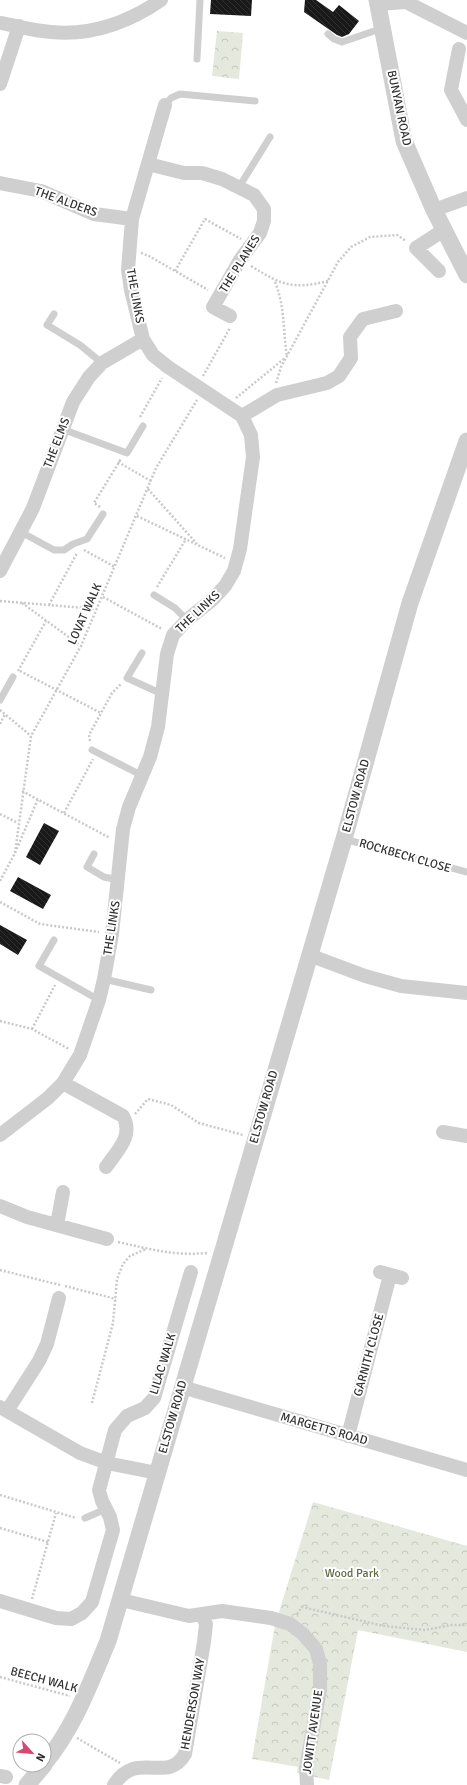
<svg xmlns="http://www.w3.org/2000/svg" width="467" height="1785" viewBox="0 0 467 1785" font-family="Signika,sans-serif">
	<defs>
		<pattern id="park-crowns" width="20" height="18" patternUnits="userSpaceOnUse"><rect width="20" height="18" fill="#e5e8dc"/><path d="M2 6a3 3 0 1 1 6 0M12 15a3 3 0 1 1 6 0" fill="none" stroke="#c5c7bd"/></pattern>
		<pattern id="building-back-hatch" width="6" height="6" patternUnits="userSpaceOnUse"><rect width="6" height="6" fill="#191919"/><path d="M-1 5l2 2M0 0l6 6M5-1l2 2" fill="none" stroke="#323232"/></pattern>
	</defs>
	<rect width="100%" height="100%" fill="#fff"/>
	<path fill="url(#park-crowns)" d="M 217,31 L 243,33 L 239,79 L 212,76 Z
		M 313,1502 L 467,1546 L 467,1652 L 358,1630 L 329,1780 L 297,1773 L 298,1767 L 252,1759 L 275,1625 Z"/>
	<path fill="url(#building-back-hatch)" d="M 211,0 L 252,0 L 251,16 L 210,14 Z
		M 305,0 L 316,0 L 333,12 L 339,5 L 359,21 L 349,34 L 342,37 L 337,35 L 304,12 Z
		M 44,823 L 59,831 L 40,865 L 26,857 Z
		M 18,877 L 51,895 L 43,909 L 10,891 Z
		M 0,925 L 27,940 L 18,955 L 0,944 Z"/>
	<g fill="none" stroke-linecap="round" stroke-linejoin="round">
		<path stroke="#c9c9c9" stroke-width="2.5" stroke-dasharray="2 2" stroke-linecap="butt" d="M 141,253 L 149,256 L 208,290
			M 251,266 C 282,285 292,290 328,281
			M 175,271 L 205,219 L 241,239
			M 275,282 C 285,306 283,332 287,357
			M 203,376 L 230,328
			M 276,383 L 281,367 L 338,262 L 351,247 L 370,237 L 397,235 L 406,241
			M 236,398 L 285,358
			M 140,417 L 162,378
			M 118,462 L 151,481
			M 148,489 L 197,544
			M 100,507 L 94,503 L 121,459
			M 137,516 L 225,558
			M 84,550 L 115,567
			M 157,587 L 186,539
			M 103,597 L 162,629
			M 0,601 L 97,609
			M 22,603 L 81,646
			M 49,605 L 77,553
			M 18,671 L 46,621
			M 20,671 L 101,713
			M 0,710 L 31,736
			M 0,724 L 5,714
			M 90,741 L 89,735 L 112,693 L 121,684
			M 22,791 L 110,838
			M 64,813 L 93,759
			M 0,814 L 18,823
			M 15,853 L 31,736 L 81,646 L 156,468 L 197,400
			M 0,881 L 15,853 L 38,799
			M 0,902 L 40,924 L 99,932
			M 0,1021 L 32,1029 L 69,1049
			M 32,1029 L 55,985
			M 135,1114 L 148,1099 L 171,1105 L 199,1123 L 243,1135
			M 118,1242 C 150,1249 173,1256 207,1253
			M 0,1270 L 60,1285
			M 65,1286 L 116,1299
			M 92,1403 L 113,1323 L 117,1279 L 123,1264 L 130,1256 L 146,1249
			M 0,1495 L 76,1518
			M 0,1528 L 48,1542
			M 32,1599 L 56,1513
			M 297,1614 L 302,1607 L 384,1626 L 425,1630 L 452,1625 L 467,1625
			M 0,1677 L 70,1696
			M 77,1738 L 120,1763"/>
		<path stroke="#cfcfcf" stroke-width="7" d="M 328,34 L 334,39 L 342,42 L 383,28
			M 197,59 L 200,0
			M 165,105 L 171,98 L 180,94 L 255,101
			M 239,187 L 270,137
			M 54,314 L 47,325 L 80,345 L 102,363
			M 62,429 L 127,453 L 143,426
			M 21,532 L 54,550 L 64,550 L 73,544 L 87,539 L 103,514
			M 154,595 L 175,608 L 187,620
			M 142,653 L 127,678 L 162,694
			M 0,700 L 13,677
			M 92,750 L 141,775
			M 344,839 L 467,872
			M 94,854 L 87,867 L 104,877 L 119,880
			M 54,940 L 39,966 L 99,1000
			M 104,979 L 151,990
			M 85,1518 L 106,1509"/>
		<path stroke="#cfcfcf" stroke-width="14" d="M 378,4 L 406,2 L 467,33
			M 0,23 C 17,26 34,31 51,32 C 91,36 129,22 161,0
			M 459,49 L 451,90 L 467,120
			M 0,84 L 19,26
			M 148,164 L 184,173 L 202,173 L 222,179 L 254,195 L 264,209 L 264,221 L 260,233 L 240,260 L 213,307 L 230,316
			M 0,183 L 41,191 L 94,214 L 132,219
			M 434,210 L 467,198
			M 439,271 L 416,248 L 444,230
			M 242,416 L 277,395 L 327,383 L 339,376 L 351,358 L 350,337 L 363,319 L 396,311
			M 0,571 L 33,508 L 73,402 L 89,377 L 102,363 L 143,339
			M 309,955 L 365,976 L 401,986 L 467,993
			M 63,1083 L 123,1116 C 134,1136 117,1151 106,1167
			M 443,1132 L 467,1136
			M 0,1135 L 48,1098 L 63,1083 L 80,1055 L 99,1000 L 104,979 L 112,934 L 123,829 L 129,807 L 150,757 L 158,727 L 167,654 L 173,635 L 187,620 L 213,599 L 225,586 L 234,571 L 240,549 L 253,457 L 251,435 L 242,416 L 168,367 L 153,355 L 143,339 L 131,290 L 128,270 L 132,219 L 165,105
			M 0,1206 L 27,1217 L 107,1239
			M 57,1225 L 63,1192
			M 380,1272 L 402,1278
			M 182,1387 L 467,1470
			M 0,1407 L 80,1453 L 107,1463 L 157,1473
			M 7,1411 L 39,1361 L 47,1344 L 59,1298
			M 348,1436 L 390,1275
			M 121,1600 L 189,1616 L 222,1611 L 271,1618 L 290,1624 L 303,1634 L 316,1649 L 320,1664 L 320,1690 L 306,1768 L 307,1785
			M 0,1601 L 56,1618 L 71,1619 L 82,1613 L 92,1602 L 113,1530 L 110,1517 L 102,1501 L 99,1490 L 115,1430 L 127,1416 L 145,1408 L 154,1398 L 191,1272
			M 0,1776 L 6,1777
			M 114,1785 C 136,1749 167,1785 185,1754 L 204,1642 L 206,1624 L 202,1615"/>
		<path stroke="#cfcfcf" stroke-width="17" d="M 377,0 L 404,141 L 434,210 L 467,275
			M 44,1764 C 74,1728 90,1684 108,1641 L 344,839 L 410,603 L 467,441
			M 27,1785 L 44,1765"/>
	</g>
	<g text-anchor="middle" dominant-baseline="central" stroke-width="4" stroke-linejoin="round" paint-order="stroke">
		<g font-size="12" fill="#323232" stroke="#fff">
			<text transform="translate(399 108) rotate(78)">BUNYAN ROAD</text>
			<text transform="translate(66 202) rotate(20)">THE ALDERS</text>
			<text transform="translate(240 264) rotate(-58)">THE PLANES</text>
			<text transform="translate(135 296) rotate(80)">THE LINKS</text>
			<text transform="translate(57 443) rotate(-69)">THE ELMS</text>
			<text transform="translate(198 612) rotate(-43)">THE LINKS</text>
			<text transform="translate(85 614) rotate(-66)">LOVAT WALK</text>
			<text transform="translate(356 796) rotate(-75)">ELSTOW ROAD</text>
			<text transform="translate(405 856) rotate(16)">ROCKBECK CLOSE</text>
			<text transform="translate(112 928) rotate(-81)">THE LINKS</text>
			<text transform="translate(264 1107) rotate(-74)">ELSTOW ROAD</text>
			<text transform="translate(369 1355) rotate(-75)">GARNITH CLOSE</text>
			<text transform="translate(163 1364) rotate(-73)">LILAC WALK</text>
			<text transform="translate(173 1417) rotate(-74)">ELSTOW ROAD</text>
			<text transform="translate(324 1429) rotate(16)">MARGETTS ROAD</text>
			<text transform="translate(44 1680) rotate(15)">BEECH WALK</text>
			<text transform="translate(193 1704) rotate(-80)">HENDERSON WAY</text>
			<text transform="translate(313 1732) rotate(-82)">JOWITT AVENUE</text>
		</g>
		<g font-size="12" fill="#5f6b43" stroke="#fff">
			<text x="352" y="1573">Wood Park</text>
		</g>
	</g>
	<g transform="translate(32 1753) rotate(117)"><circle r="19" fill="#ffffff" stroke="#adadad"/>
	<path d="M0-3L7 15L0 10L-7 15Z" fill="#d74773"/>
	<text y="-6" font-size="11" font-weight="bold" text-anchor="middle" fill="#323232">N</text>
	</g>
</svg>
